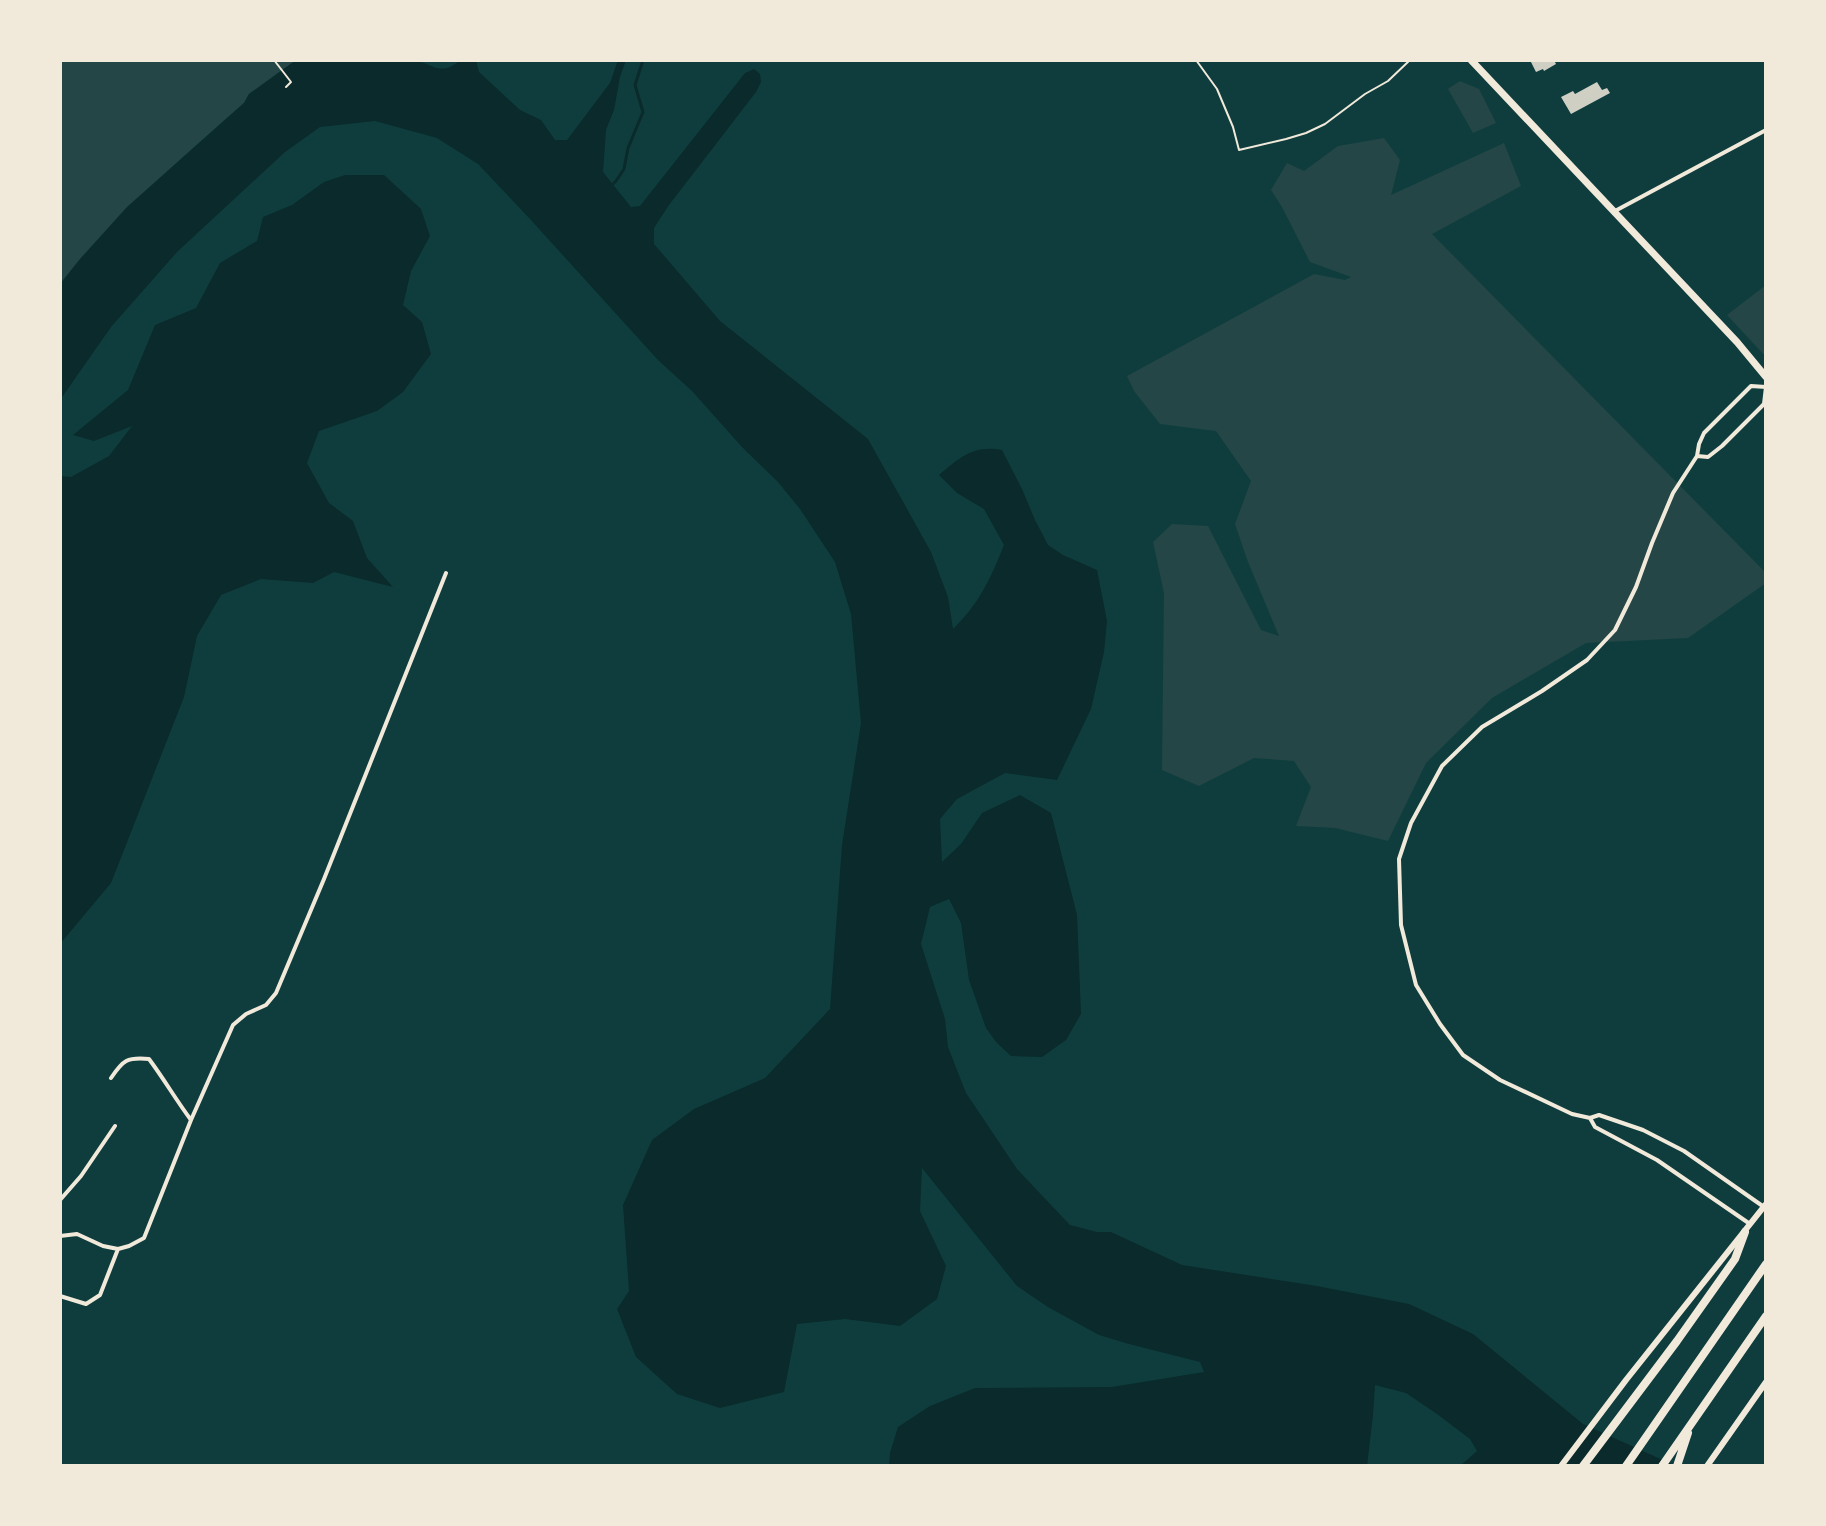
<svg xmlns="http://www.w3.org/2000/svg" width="1826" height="1526" viewBox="0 0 1826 1526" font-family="Helvetica,sans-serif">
	<rect width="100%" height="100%" fill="#0f3d3e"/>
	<path fill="#244646" d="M 60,60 L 296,60 L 249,94 L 244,103 C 179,160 114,216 60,284 Z
		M 1460,81 L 1479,89 L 1496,123 L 1473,133 L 1448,89 Z
		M 1384,138 L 1400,160 L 1391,195 L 1504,143 L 1521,186 L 1432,234 L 1766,573 L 1766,583 L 1688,638 L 1586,643 L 1492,698 L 1426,763 L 1388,841 L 1335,828 L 1296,826 L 1311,787 L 1294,761 L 1254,758 L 1199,786 L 1162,770 L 1164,593 L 1153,542 L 1172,524 L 1208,526 L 1261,630 L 1279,636 L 1248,562 L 1235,524 L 1251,481 L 1216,431 L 1160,424 L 1134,391 L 1127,376 L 1314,274 L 1345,280 L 1351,277 L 1310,262 L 1282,207 L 1271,190 L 1287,163 L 1304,171 L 1338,146 Z
		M 1766,285 L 1766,357 L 1727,315 Z"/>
	<path fill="#0a2a2b" d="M 296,60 L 385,60 C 394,62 403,60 412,60 C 430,61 440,79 460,60 L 476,60 L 479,72 L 520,110 L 541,120 L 555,140 L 567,140 L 610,83 L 618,60 L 626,60 L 620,77 L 614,110 L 606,130 L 603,172 L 631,207 L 640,206 L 745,73 L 754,69 L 760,74 L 761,82 L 756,92 L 669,205 L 654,228 L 654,244 L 720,321 L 868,439 L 931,552 L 948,597 L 953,629 C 979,604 991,578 1004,545 L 984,509 L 957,493 L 939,475 C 961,457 973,445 1002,450 L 1022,489 L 1035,520 L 1048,545 L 1063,555 L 1097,570 L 1107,621 L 1104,652 L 1091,709 L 1057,780 L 1005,773 L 957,799 L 940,819 L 942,862 L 961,844 L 982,813 L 1020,795 L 1051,813 L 1077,915 L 1081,1014 L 1066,1040 L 1042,1057 L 1011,1056 L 996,1042 L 986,1028 L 969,980 L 961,923 L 949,899 L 930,907 L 921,944 L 945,1019 L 948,1047 L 966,1093 L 1017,1169 L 1070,1225 L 1097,1232 L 1111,1232 L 1182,1265 L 1317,1286 L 1409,1304 L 1473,1334 L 1583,1424 L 1676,1466 L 1460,1466 L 1477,1451 L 1470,1439 L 1437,1414 L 1406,1393 L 1375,1385 L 1373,1415 L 1367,1466 L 889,1466 L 890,1453 L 898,1427 L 930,1406 L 975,1388 L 1112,1387 L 1204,1372 L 1200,1362 L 1129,1344 L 1099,1335 L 1048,1307 L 1017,1286 L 922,1168 L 920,1211 L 946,1266 L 937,1299 L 900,1326 L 845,1319 L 797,1324 L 784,1392 L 720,1408 L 677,1394 L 636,1357 L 617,1309 L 629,1291 L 623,1205 L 652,1140 L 694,1109 L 765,1078 L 830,1009 L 842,845 L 861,723 L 851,614 L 835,562 L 800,509 L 778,482 L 742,447 L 692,391 L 658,360 L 530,219 L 478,164 L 437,138 L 375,121 L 320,127 L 285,152 L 177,252 L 111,327 L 60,400 L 60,284 L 80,259 L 127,207 L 244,103 L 249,94 Z
		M 345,175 L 384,175 L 421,209 L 430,236 L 411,271 L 403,305 L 422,322 L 431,354 L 403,392 L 377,411 L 319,431 L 307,463 L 329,503 L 353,521 L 367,558 L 393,587 L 334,572 L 313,583 L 261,579 L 221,595 L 197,636 L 184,697 L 111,883 L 60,944 L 60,476 L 71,477 L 109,456 L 132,426 L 94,441 L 73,435 L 128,390 L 155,325 L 196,308 L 220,263 L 257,241 L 263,217 L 292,205 L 324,182 Z"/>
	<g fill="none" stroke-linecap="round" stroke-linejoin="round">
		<path stroke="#0a2a2b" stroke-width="3" d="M 611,186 L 616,181 L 624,169 L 628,148 L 643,112 L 635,85 L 643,60"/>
	</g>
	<path fill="#cfcfc3" d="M 1535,60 L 1560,60 L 1555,62 L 1556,64 L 1544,71 L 1543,69 L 1536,72 L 1531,62 Z
		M 1597,82 L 1602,90 L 1607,88 L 1610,93 L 1571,114 L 1561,97 L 1573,91 L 1575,94 Z"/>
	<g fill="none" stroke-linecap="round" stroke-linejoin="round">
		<path stroke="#f1e9da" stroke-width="2" d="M 274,60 L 291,82 L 286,87"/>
		<path stroke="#f1e9da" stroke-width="2" d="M 1196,60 L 1217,89 L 1233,127 L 1239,150 L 1286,139 L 1306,133 L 1325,124 L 1365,94 L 1388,81 L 1410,60"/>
		<path stroke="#f1e9da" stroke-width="4" d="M 1615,211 L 1766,130
			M 1697,456 L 1708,457 L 1722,446 L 1764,404 L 1766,387
			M 1590,1118 L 1595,1127 L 1657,1160 L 1750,1224
			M 191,1120 L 233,1025 L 246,1014 L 266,1005 L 276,993 L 324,879 L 446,573
			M 60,1200 L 81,1176 L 115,1126
			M 1764,1207 L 1684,1151 L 1643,1130 L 1599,1115 L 1590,1118 L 1572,1114 L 1500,1080 L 1463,1055 L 1440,1024 L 1416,985 L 1401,925 L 1399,859 L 1411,823 L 1442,766 L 1482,727 L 1542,691 L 1587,660 L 1615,630 L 1636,587 L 1652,543 L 1673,493 L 1697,456 L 1699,444 L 1704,433 L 1751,386 L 1766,387
			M 60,1236 L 77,1234 L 103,1246 L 118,1249 L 129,1246 L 144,1238 L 191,1120 C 176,1100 164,1079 149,1059 C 127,1057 123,1060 111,1078
			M 60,1296 L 86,1304 L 100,1295 L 118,1249"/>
		<path stroke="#f1e9da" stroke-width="6" d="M 1561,1466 L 1626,1380 L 1766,1204
			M 1707,1466 L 1766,1382"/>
		<path stroke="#f1e9da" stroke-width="7" d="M 1471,60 L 1737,342 L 1766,377"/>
		<path stroke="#f1e9da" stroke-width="8" d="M 1583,1466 L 1677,1341 L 1735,1259 L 1745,1232
			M 1626,1466 L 1766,1264
			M 1662,1466 L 1766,1316
			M 1677,1466 L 1688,1433"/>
	</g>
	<rect width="1826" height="1526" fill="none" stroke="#f1e9da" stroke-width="124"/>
</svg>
